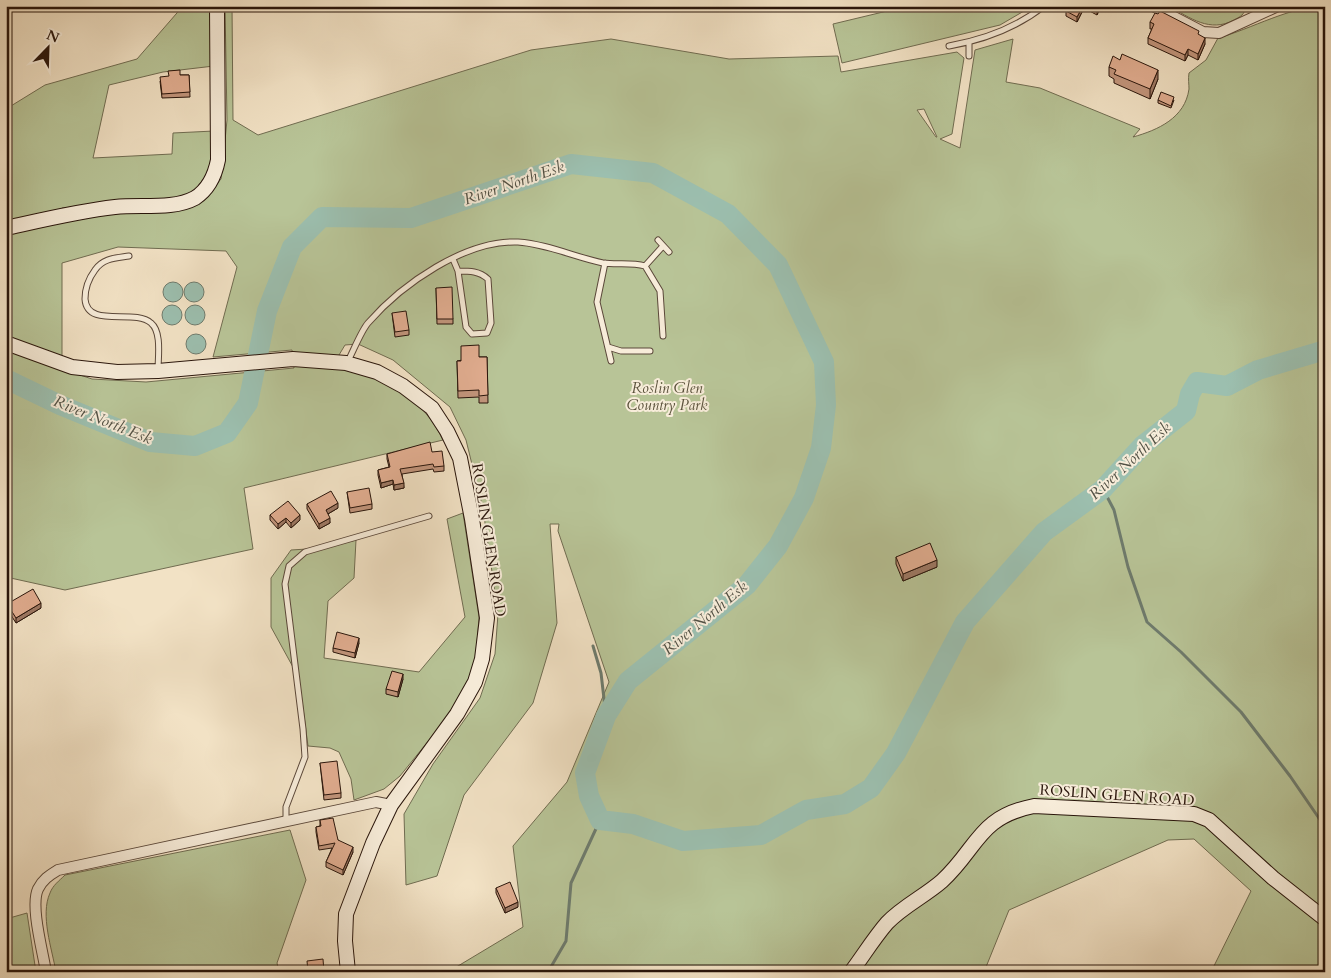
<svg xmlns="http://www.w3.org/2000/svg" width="1331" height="978" viewBox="0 0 1331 978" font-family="Cardo,serif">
	<rect width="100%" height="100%" fill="#f2e2c5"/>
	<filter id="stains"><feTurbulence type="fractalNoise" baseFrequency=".004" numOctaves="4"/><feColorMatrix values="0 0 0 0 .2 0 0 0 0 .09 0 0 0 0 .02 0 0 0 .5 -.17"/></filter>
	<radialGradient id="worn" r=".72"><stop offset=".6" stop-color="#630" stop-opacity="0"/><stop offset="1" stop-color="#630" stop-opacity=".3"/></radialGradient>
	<path fill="#b8c497" stroke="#706c51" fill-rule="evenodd" d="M 183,6 L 213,6 L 214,66 L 163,72 L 109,85 L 93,158 L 172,154 L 173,133 L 214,131 L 213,155 L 208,173 L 192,194 L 168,199 L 62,208 L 62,221 L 208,194 L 221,179 L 223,161 L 227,120 L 225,6 L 232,6 L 233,120 L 258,135 L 531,50 L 611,39 L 729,59 L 838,56 L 841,72 L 957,52 L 964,58 L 952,134 L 940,139 L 960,148 L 975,50 L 1013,39 L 1006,82 L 1040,88 L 1140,129 L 1133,137 C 1158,130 1185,118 1189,89 C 1189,84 1188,79 1189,73 L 1206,60 L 1218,38 C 1251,29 1291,6 1325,6 L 1325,972 L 1211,972 L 1251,891 L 1194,839 L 1168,840 L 1009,910 L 984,972 L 448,972 L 523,927 L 513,846 L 567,782 L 609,682 L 558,531 L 559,524 L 550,524 L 557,623 L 533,703 L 464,795 L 437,876 L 406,885 L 404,814 L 433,764 L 480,698 L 495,654 L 498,614 L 483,509 L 466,440 L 450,407 L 393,360 L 358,344 L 345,345 L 339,355 L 338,368 C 386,379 420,394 443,440 L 244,488 L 253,549 L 65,590 L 6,577 L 6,109 L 45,85 L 137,59 ZM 924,109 L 937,137 L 936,137 L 917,110 ZM 118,247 L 226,251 L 237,267 L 213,357 L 292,350 L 294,368 L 146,382 L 92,379 L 62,369 L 62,263 Z
		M 908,6 L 1020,6 L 1024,11 L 1000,25 L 842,63 L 833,24 Z
		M 1169,6 L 1243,6 L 1245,10 C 1243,16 1239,17 1234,20 C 1210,33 1190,18 1169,6 Z
		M 463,513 L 479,617 L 476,657 L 469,680 L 451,713 L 400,776 L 384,789 L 354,800 L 351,779 L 339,752 L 330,748 L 308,746 L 299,678 L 271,627 L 271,578 L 291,550 L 323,548 L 356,540 L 354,578 L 328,601 L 324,658 L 419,672 L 465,617 L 447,519 Z
		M 290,830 L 306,880 L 277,963 L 279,972 L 56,972 C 52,949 40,915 50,893 C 53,885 59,881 65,875 Z
		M 27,913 L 36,972 L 6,972 L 6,919 Z"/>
	<path fill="#9cbfaf" stroke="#6e7b6d" d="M184 292a10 10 0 1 1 20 0a10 10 0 1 1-20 0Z
		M163 292a10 10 0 1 1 20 0a10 10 0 1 1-20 0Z
		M162 315a10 10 0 1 1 20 0a10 10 0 1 1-20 0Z
		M185 315a10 10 0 1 1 20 0a10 10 0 1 1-20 0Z
		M186 344a10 10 0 1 1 20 0a10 10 0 1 1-20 0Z"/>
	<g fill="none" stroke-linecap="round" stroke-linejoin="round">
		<path stroke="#6e7b6d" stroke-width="3" d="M 1103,489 L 1114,510 L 1128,567 L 1147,622 L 1181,652 L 1241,712 L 1290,776 L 1325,827
			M 593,646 L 601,673 L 606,716
			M 548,972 L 566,941 L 571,883 L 600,820
			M 1319,972 L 1325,956"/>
		<path stroke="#9cbfaf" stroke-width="20" d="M 6,379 L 60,405 L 150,442 L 195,446 L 227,433 L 248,403 L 267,311 L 292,247 L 322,217 L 411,218 L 571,164 L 653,173 L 728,214 L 778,265 L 824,362 L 826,405 L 821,448 L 804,498 L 778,546 L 747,585 L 628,681 L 606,716 L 585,773 L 589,796 L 600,820 L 633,824 L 683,841 L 761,835 L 806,810 L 845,804 L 871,788 L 896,753 L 965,622 L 1044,532 L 1103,489 L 1143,445 L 1186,411 L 1190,394 L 1197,382 L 1227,386 L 1258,370 L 1325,350"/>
		<g stroke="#5b483a" stroke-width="7">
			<path id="service" d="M 969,43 L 969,56
				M 949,46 C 983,40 1016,28 1044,6
				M 658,240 L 669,252
				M 129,256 C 116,258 103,258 95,270 C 89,278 85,289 85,299 C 87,329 134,308 151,323 C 162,332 158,357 158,370
				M 453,259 L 458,271 L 466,327 L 472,334 L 487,333 L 491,323 L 488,279 C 479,271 470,271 458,271
				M 605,263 L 597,302 L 611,361
				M 645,266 L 663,246
				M 608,347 L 621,351 L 650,351
				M 347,363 C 353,352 361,331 368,323 C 402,284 465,240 518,242 C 547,244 575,257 603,263 C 617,265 631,262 645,266 L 660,291 L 663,336
				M 286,821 L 286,807 L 305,757 L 303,729 L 285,584 L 289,566 L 305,552 L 429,516"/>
		</g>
		<g stroke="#5b483a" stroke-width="12">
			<path id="minor" d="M 1153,6 L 1203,32 L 1219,33 L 1278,6
				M 46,972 C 43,952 30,906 38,889 C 43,879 50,875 58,870 L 376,802 L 391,805"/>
		</g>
		<g stroke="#29150b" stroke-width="16">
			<path id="secondary" d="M 6,228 C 42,220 79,211 115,207 C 140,204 173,210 195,198 C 209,189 215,175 218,160 L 217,6
				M 6,343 L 72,367 L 117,372 L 158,371 L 293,359 L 346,363 L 377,372 L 403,386 L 432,408 L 447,431 L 460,458 L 472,519 L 487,618 L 482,659 L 475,682 L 457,714 L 391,805 L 373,843 L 346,914 L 345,941 L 348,972
				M 851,972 C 863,956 874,938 887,923 C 903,906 925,896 942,881 C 978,848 978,817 1034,806 L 1194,814 L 1209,820 L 1273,878 L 1325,919"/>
		</g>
		<use href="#service" stroke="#f7ecd9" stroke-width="5"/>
		<use href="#minor" stroke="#f7ecd9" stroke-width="10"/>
		<use href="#secondary" stroke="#f7ecd9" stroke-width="14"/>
	</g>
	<path fill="#c2957c" stroke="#29150b" d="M 1068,6 L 1101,6 L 1097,15 L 1084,8 L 1077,22 L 1066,16 L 1066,11 Z
		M 1150,22 L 1199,35 L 1205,44 L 1198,60 L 1188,55 L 1185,61 L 1148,44 L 1148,38 L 1152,29 L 1150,29 Z
		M 1109,67 L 1158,79 L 1150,99 L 1114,83 L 1114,79 L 1109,76 Z
		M 180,75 L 189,75 L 190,97 L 162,98 L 160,81 Z
		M 1158,100 L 1174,100 L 1171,108 L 1158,103 Z
		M 436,288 L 453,319 L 453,324 L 437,324 Z
		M 392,313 L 409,330 L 409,335 L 395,337 Z
		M 479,357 L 487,357 L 488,403 L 479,403 L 479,397 L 458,398 L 457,361 Z
		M 432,452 L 444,466 L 444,471 L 434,472 L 433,469 L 402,474 L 404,488 L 394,490 L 393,484 L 381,488 L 378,475 L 378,470 L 389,467 L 387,459 L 387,454 Z
		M 347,492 L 372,504 L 372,509 L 350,513 Z
		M 307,504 L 338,508 L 328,514 L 330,523 L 319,529 L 307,509 Z
		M 270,515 L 300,520 L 291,528 L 286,522 L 278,529 L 270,520 Z
		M 896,557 L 937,567 L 903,581 L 896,564 Z
		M 7,604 L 41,608 L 16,623 L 7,609 Z
		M 359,643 L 355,658 L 333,652 L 333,648 Z
		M 403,679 L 398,697 L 386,694 L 386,689 Z
		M 320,763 L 341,793 L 341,798 L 324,800 Z
		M 320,820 L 338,840 L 353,852 L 343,875 L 326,867 L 326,862 L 332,848 L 319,850 L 316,832 L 316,827 L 320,826 Z
		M 496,888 L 518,907 L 505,913 L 496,893 Z"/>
	<path fill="#9e7965" stroke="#29150b" d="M 1083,6 L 1084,6 L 1084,8 L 1077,22 L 1077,17 Z
		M 1099,6 L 1101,6 L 1097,15 L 1097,10 Z
		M 1205,38 L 1205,44 L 1198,60 L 1198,54 Z
		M 1188,49 L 1188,55 L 1185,61 L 1185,55 Z
		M 1158,70 L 1158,79 L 1150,99 L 1150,89 Z
		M 393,480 L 393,484 L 381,488 L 381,483 Z
		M 404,483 L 404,488 L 394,490 L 394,485 Z
		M 338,503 L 338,508 L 326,515 L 326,510 Z
		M 300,515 L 300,520 L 291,528 L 291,523 Z
		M 286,518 L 286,522 L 278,529 L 278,524 Z
		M 330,518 L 330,523 L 319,529 L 319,524 Z
		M 937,560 L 937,567 L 903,581 L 903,574 Z
		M 41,603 L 41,608 L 16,623 L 16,618 Z
		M 359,638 L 359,643 L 355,658 L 355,653 Z
		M 403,674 L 403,679 L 398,697 L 398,692 Z
		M 353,847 L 353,852 L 343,875 L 343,870 Z
		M 518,902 L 518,907 L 505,913 L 505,908 Z"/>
	<path fill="#e1ad90" stroke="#29150b" d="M 1068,6 L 1083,6 L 1077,17 L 1066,11 Z
		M 1090,6 L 1099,6 L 1097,10 Z
		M 1160,11 L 1199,31 L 1198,34 L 1205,38 L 1198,54 L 1188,49 L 1185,55 L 1148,38 L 1154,24 L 1150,22 L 1155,13 L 1158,14 Z
		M 1122,54 L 1158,70 L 1150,89 L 1114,74 L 1116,70 L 1109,67 L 1113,56 L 1120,60 Z
		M 180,70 L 180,75 L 189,75 L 190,92 L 162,94 L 160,77 L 169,76 L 168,71 Z
		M 1161,92 L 1174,97 L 1171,106 L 1158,100 Z
		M 452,287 L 453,319 L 437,319 L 436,288 Z
		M 406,311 L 409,330 L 395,332 L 392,313 Z
		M 479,345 L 479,357 L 487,357 L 488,395 L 479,396 L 479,390 L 458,391 L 457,361 L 461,361 L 461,346 Z
		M 430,442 L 432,452 L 442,451 L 444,466 L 434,467 L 433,464 L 400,469 L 404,483 L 394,485 L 393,480 L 381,483 L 378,470 L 390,467 L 387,454 Z
		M 369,488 L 372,504 L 350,508 L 347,492 Z
		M 331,491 L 338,503 L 326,510 L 330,518 L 319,524 L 307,504 Z
		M 288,501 L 300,515 L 291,523 L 286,518 L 278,524 L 270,515 Z
		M 930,543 L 937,560 L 903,574 L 896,557 Z
		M 33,589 L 41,603 L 16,618 L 7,604 Z
		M 337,632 L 359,638 L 355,653 L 333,648 Z
		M 392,671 L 403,674 L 398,692 L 386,689 Z
		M 337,761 L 341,793 L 324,795 L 320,763 Z
		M 333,818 L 338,840 L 353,847 L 343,870 L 326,862 L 335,843 L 319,846 L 316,827 L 321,826 L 320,820 Z
		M 510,882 L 518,902 L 505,908 L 496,888 Z
		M 323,959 L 324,972 L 308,972 L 307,961 Z"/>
	<g text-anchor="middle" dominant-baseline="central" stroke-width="4" stroke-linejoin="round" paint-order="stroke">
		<g font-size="15" font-style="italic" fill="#5b523c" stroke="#f7ecd9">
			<text x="667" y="388">Roslin Glen<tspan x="667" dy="17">Country Park</tspan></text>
		</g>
		<g font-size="15" fill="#29150b" stroke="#f7ecd9">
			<text transform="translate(489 540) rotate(81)">ROSLIN GLEN ROAD</text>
			<text transform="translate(1117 795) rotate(4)">ROSLIN GLEN ROAD</text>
		</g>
		<g font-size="16" font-style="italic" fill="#515044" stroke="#f7ecd9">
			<text transform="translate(514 183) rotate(-19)">River North Esk</text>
			<text transform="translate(103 420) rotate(22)">River North Esk</text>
			<text transform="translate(1130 461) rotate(-43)">River North Esk</text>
			<text transform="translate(705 618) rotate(-40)">River North Esk</text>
		</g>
	</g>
	<rect width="1331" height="978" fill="none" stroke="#f2e2c5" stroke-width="25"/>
	<rect x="8" y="8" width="1316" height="963" fill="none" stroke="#29150b" stroke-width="2.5"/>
	<rect x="12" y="12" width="1306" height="953" fill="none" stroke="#29150b"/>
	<g transform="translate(48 48) rotate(23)" stroke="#f7ecd9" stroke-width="4" paint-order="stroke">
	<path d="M0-4L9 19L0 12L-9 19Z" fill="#29150b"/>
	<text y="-8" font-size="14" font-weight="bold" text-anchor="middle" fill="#29150b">N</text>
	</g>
	<rect width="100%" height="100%" filter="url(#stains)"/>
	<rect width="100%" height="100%" fill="url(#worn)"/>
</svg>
